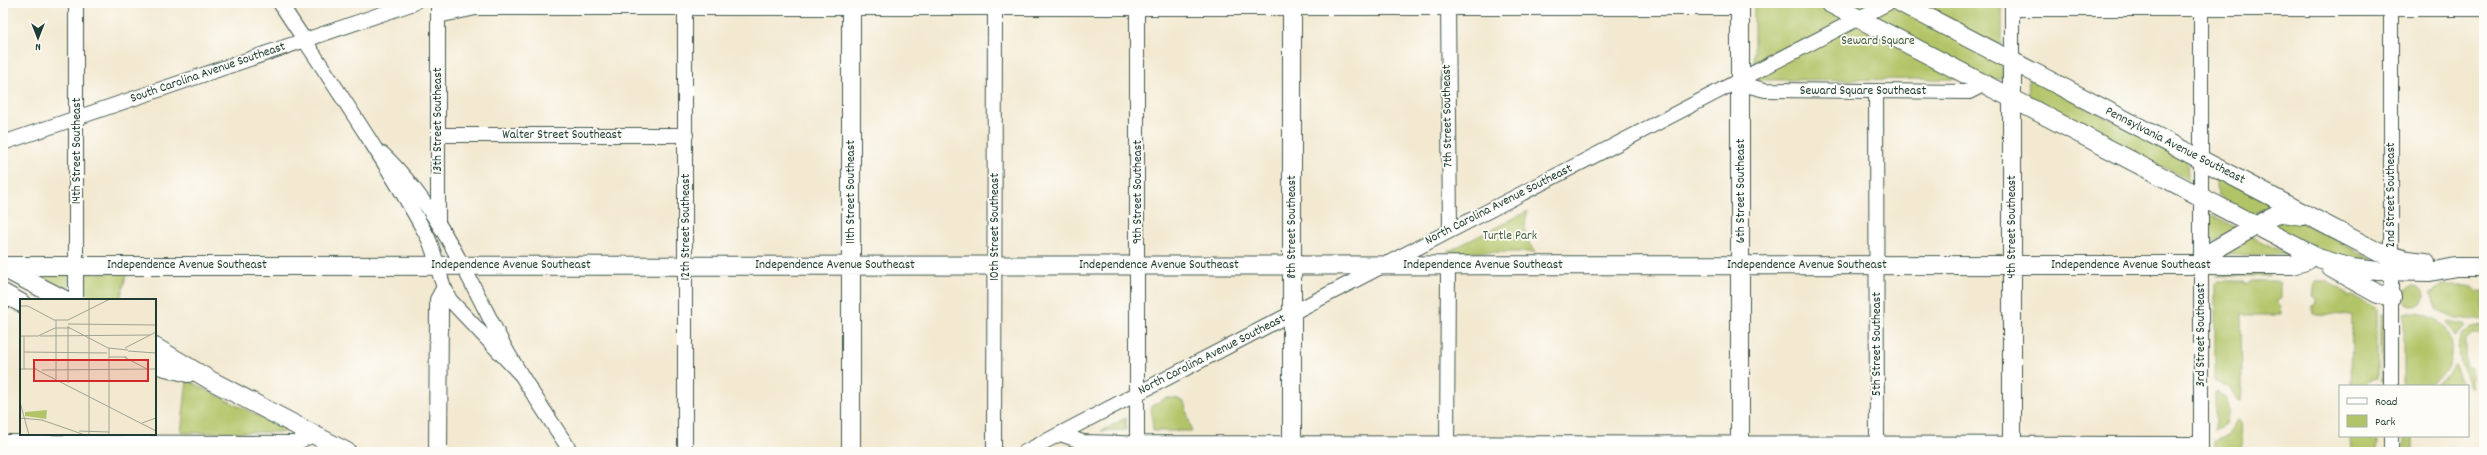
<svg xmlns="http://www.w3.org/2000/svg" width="2487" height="455" viewBox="0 0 2487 455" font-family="Dekko,sans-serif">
	<rect width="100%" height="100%" fill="#fdfcf7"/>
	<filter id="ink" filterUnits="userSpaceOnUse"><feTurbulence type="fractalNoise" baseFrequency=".025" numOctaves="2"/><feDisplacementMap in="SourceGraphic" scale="8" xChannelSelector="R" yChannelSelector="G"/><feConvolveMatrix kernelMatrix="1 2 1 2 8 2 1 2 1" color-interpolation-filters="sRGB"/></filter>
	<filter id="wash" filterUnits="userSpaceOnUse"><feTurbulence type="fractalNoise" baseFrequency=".012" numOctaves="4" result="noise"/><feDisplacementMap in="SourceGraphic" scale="16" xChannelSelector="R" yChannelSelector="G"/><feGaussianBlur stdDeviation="0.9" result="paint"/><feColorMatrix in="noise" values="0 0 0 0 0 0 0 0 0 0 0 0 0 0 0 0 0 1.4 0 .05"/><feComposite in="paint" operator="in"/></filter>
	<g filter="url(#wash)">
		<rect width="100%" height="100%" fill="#f3e9d1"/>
		<path fill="#b2c468" stroke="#68804e" d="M 1754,3 L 2002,3 L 2002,79 L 1754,80 Z
			M 2028,77 L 2187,159 L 2188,180 L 2029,98 Z
			M 2215,174 L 2273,204 L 2253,214 L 2217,195 Z
			M 1528,211 C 1523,226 1524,240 1536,252 L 1447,252 Z
			M 2208,213 L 2237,228 L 2208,245 Z
			M 2299,221 L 2373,260 L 2371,267 L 2339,259 L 2273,226 L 2275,222 Z
			M 2250,236 L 2289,255 L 2210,255 Z
			M 127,272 L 120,300 L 85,300 L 85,274 Z
			M 35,274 L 69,274 L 69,291 L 67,292 Z
			M 2217,274 L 2269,274 L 2269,276 L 2217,276 Z
			M 2219,281 L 2244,281 L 2247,284 L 2251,281 L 2276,281 L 2280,283 L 2280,297 L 2276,302 L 2281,307 L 2281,315 L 2241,315 L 2242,388 L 2241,401 L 2238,401 L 2230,388 L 2215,382 L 2215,284 Z
			M 2315,281 L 2325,281 L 2347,293 L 2348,297 L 2353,296 L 2377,309 L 2377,379 L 2369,381 L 2364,386 L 2351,386 L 2352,315 L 2313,314 L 2313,307 L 2317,304 L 2317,299 L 2313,297 Z
			M 2442,286 L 2472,286 L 2477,291 L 2484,291 L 2484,321 L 2456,318 L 2438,310 L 2431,293 Z
			M2404 296a10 10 0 1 1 20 0a10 10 0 1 1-20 0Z
			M 2404,313 C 2415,313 2425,313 2435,319 C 2459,335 2456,374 2428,385 C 2421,388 2411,386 2404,386 Z
			M 2381,314 L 2384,314 L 2384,382 L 2381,382 Z
			M 2448,321 L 2465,324 L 2466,326 L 2455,336 L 2447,323 Z
			M 2484,326 L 2484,334 L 2472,334 L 2466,340 L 2466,366 L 2471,369 L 2471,388 C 2467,384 2467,378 2465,373 C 2456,353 2452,327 2484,326 Z
			M 2454,364 L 2463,386 L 2436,386 L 2448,375 Z
			M 187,380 L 286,430 L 285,432 L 181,433 Z
			M 2215,392 L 2225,397 L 2229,410 L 2226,424 L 2215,430 Z
			M 1166,398 L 1176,398 L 1184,402 L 1192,431 L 1153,431 L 1151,406 Z
			M 1126,418 L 1126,430 L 1101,431 Z
			M 2237,421 L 2240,421 L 2242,452 L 2215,452 L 2215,440 L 2228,435 Z
			M 2350,436 L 2366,436 L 2369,440 L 2378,441 L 2377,452 L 2351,452 Z
			M 2404,436 L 2413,436 L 2413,452 L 2404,452 Z"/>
	</g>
	<g filter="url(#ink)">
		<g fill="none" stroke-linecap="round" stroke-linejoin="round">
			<g stroke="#3f574c" stroke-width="16">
				<path id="minor" d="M 76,3 L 76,300
					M 280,3 C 330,79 382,155 426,234 C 438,255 437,279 450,300 L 522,376
					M 1137,3 L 1137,452
					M 1448,3 L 1450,230
					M 2012,3 L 2012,61
					M 2391,3 L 2391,386
					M 2012,9 L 2484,9
					M 438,16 L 476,8 L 1740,8
					M 1740,80 L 1753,87 L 1765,90 L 1969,92 L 1985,84
					M 1876,91 L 1877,452
					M 438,135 L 686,135
					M 3,143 L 414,3
					M 383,154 C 438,207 468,277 503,344 C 523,381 548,416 571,452
					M 438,223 L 438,3
					M 1060,434 L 1083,442 L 1122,443 L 2201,444
					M 2391,436 L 2391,452
					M 3,442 L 295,443 L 314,435
					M 685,452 L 685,3
					M 994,452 L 995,3
					M 1025,452 L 1888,3
					M 1447,452 L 1448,265
					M 2201,452 L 2201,3"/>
			</g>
			<g stroke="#3f574c" stroke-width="20">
				<path id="major" d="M 1740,3 L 1740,452
					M 1829,3 L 2318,258 L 2352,268 L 2378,271 L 2430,272 L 2456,267 L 2484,267
					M 1901,3 L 2378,252 L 2407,260 L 2426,262
					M 2012,61 L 2012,452
					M 2201,265 L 2209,253 L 2273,216 L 2284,213 L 2302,216
					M 3,266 L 2292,265 L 2306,261 L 2311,254
					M 3,268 L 65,300
					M 2331,268 L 2378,294 L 2392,297
					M 3,293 L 21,303
					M 155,347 L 210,380 L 347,452
					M 155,364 L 188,373
					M 438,452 L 439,310 L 439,300 L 444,291
					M 851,452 L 851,3
					M 1292,452 L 1292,3"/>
			</g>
			<use href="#minor" stroke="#fff" stroke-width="14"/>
			<use href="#major" stroke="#fff" stroke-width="18"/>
		</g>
	</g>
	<g text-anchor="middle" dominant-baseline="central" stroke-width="3.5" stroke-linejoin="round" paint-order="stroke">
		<g font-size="13" fill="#445f41" stroke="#fdfcf7">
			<text x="1878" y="41">Seward Square</text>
			<text x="1510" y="236">Turtle Park</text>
		</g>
		<g font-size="13" fill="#1f3d34" stroke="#fdfcf7">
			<text transform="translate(208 73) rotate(-19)">South Carolina Avenue Southeast</text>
			<text x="1863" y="91">Seward Square Southeast</text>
			<text transform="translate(1448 116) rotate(-91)">7th Street Southeast</text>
			<text transform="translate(438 121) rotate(-90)">13th Street Southeast</text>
			<text x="562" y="135">Walter Street Southeast</text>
			<text transform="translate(2175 146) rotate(27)">Pennsylvania Avenue Southeast</text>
			<text transform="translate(77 151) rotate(-90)">14th Street Southeast</text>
			<text transform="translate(1741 191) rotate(-90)">6th Street Southeast</text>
			<text transform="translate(851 192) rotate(-90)">11th Street Southeast</text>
			<text transform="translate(1138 192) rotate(-90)">9th Street Southeast</text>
			<text transform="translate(2391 195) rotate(-90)">2nd Street Southeast</text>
			<text transform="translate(1499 205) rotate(-27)">North Carolina Avenue Southeast</text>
			<text transform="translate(686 227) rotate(-90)">12th Street Southeast</text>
			<text transform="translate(995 227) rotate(-90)">10th Street Southeast</text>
			<text transform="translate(1292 227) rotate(-90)">8th Street Southeast</text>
			<text transform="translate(2012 227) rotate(-90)">4th Street Southeast</text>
			<text x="187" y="265">Independence Avenue Southeast</text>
			<text x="511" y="265">Independence Avenue Southeast</text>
			<text x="835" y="265">Independence Avenue Southeast</text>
			<text x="1159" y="265">Independence Avenue Southeast</text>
			<text x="1483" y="265">Independence Avenue Southeast</text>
			<text x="1807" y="265">Independence Avenue Southeast</text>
			<text x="2131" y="265">Independence Avenue Southeast</text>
			<text transform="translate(2201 335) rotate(-90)">3rd Street Southeast</text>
			<text transform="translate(1877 344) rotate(-90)">5th Street Southeast</text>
			<text transform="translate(1212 355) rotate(-27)">North Carolina Avenue Southeast</text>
		</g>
	</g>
	<g transform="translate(20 299)">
		<rect width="136" height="136" fill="#f3e9d1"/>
		<path d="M 27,111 L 26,120 L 5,117 L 5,113 Z" fill="#b2c468"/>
		<path fill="none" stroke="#9ea492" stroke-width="1" d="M 0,7 L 8,7 L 34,21 L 48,21 L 90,0M 36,21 L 36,80M 48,25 L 136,26M 48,27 L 48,84M 48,28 L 88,49 L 108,51M 0,37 L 18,37 L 35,29 L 50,29M 20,37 L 130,36M 105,49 L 136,33M 108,52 L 136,54M 4,53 L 87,54M 89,58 L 107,58M 104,58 L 127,70M 0,70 L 17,70M 4,70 L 4,37M 15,70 L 136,132M 22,71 L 136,70M 0,103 L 9,136M 0,119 L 22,121 L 65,136M 122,124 L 136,119M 59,132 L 89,133M 69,136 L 69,0M 89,136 L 89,49"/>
		<path fill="#d62828" fill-opacity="0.15" stroke="#d62828" stroke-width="2" d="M 14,61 L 128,61 L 128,82 L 14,82 Z"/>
		<rect width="136" height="136" fill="none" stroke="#1f3d34" stroke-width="2"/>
	</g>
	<rect width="2487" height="455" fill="none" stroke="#fdfcf7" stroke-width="16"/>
	<rect x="2339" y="385" width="130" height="52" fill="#fdfcf7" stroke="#a4b0a9"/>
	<rect x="2347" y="398" width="20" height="6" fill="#ffffff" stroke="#a4b0a9"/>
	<text x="2375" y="405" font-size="12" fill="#1f3d34">Road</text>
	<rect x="2347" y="415" width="20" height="12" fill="#b2c468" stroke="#a4b0a9"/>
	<text x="2375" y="425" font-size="12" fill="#1f3d34">Park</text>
	<g transform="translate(38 38) rotate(180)" stroke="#fdfcf7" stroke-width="3" paint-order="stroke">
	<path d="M0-3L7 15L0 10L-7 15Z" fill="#1f3d34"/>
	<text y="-6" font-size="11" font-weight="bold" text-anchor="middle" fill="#1f3d34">N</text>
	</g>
</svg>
